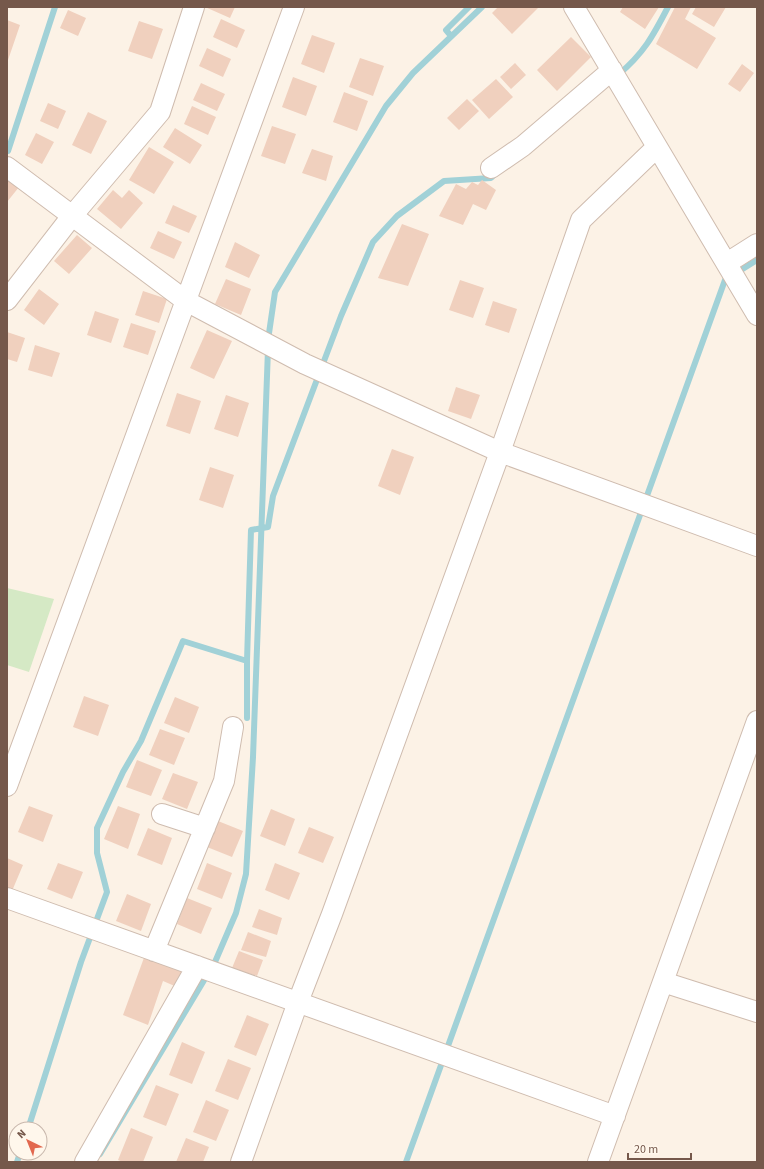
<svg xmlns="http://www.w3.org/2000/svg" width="764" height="1169" viewBox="0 0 764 1169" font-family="'Source Sans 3',sans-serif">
	<rect width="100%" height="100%" fill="#fcf2e6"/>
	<path fill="#d5e9c5" d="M 7,588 L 54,599 L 29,672 L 7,665 Z"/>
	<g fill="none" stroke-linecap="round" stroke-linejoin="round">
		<path stroke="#a1d1d7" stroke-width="6" d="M 451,36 L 446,30 L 469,7
			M 618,75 C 644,53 653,36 668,7
			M 8,151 L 55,7
			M 268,340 L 275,292 L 386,106 L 413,73 L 482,7
			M 247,661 L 251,530 L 268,527 L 273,496 L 341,316 L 373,242 L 397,216 L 444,181 L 491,178 L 496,173
			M 28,1129 L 81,962 L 107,892 L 97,853 L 97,828 L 123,772 L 141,741 L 183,641 L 247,661 L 247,718
			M 100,1154 L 215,962 L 236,913 L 246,874 L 253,757 L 268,349
			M 17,1162 L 20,1153
			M 406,1162 L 725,280 L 757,260"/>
	</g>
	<path fill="#f0d0be" d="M 205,7 L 235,7 L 230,18 Z
		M 498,7 L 539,7 L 512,34 L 492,13 Z
		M 623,7 L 659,7 L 645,29 L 620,12 Z
		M 675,7 L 691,7 L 685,19 L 716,38 L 697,69 L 656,44 Z
		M 696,7 L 726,7 L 714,27 L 692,14 Z
		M 68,10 L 86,18 L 78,36 L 60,28 Z
		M 221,19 L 245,30 L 237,48 L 213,37 Z
		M 7,20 L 20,25 L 7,63 Z
		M 139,21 L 163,29 L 152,59 L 128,51 Z
		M 312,35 L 335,43 L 324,73 L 301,64 Z
		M 571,37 L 591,57 L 557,91 L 537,70 Z
		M 207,48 L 231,59 L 223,77 L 199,66 Z
		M 360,58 L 384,66 L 373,96 L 349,87 Z
		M 515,63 L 526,75 L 511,89 L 500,77 Z
		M 742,64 L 754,73 L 740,92 L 728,84 Z
		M 293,77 L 317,86 L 306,116 L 282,107 Z
		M 496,79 L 513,97 L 489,119 L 472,100 Z
		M 201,83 L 225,94 L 217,111 L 193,100 Z
		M 344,92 L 368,101 L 357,131 L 333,122 Z
		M 467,99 L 479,111 L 459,130 L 447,118 Z
		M 48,103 L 66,111 L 58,129 L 40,121 Z
		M 192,106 L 216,117 L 208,135 L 184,124 Z
		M 88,112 L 107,121 L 91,154 L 72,145 Z
		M 272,126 L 296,134 L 285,164 L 261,156 Z
		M 175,128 L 202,145 L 190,164 L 163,147 Z
		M 36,133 L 54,142 L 42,164 L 25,155 Z
		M 149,147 L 174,162 L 154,194 L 129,180 Z
		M 312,149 L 333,156 L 326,181 L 302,173 Z
		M 7,177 L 19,187 L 7,202 Z
		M 482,180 L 496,190 L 486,210 L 473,204 L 463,225 L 439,216 L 456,184 L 466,189 L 472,182 L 478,185 Z
		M 113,190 L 122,198 L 129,190 L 143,203 L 121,229 L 97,209 Z
		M 173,205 L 197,216 L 189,233 L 165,223 Z
		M 402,224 L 429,234 L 408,286 L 378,278 Z
		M 158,231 L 182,242 L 174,259 L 150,248 Z
		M 77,235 L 92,248 L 69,274 L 54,261 Z
		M 235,242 L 260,255 L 249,278 L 225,267 Z
		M 226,279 L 251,289 L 241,315 L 215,304 Z
		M 460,280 L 484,288 L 473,318 L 449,310 Z
		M 39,289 L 59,304 L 44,325 L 24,310 Z
		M 143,291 L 167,299 L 159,323 L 135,315 Z
		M 493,301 L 517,309 L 509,333 L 485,325 Z
		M 95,311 L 119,319 L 111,343 L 87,335 Z
		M 131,323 L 156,331 L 148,355 L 123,347 Z
		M 207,330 L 232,341 L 214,379 L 190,368 Z
		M 7,332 L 25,338 L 17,362 L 7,359 Z
		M 35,345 L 60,353 L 52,377 L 28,370 Z
		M 456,387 L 480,395 L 471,419 L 448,411 Z
		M 177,393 L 201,401 L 190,434 L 166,426 Z
		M 226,395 L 249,403 L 238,437 L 214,429 Z
		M 392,449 L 414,457 L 400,495 L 378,486 Z
		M 210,467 L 234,475 L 223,508 L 199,500 Z
		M 84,696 L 109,705 L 98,736 L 73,727 Z
		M 175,697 L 199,707 L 189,733 L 164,723 Z
		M 160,729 L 185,738 L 174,765 L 149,755 Z
		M 137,760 L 162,770 L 151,796 L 126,787 Z
		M 173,773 L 198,782 L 187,809 L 162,799 Z
		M 29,806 L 53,815 L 43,842 L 18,832 Z
		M 118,806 L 140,814 L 128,849 L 104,839 Z
		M 271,809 L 295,819 L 285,846 L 260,836 Z
		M 218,821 L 243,831 L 232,857 L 207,847 Z
		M 309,827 L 334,837 L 323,863 L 298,853 Z
		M 148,828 L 172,838 L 162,865 L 137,855 Z
		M 7,858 L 23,865 L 12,891 L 7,889 Z
		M 58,863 L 83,872 L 72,899 L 47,889 Z
		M 207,863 L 232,873 L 222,899 L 197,889 Z
		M 275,863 L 300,873 L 289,900 L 265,890 Z
		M 127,894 L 151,904 L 141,931 L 116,921 Z
		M 187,898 L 212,908 L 201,934 L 177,924 Z
		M 259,909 L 282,918 L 277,935 L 252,927 Z
		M 248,932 L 271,941 L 266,957 L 241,950 Z
		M 239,951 L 263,960 L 257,976 L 232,968 Z
		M 145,955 L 183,969 L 177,987 L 163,981 L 148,1025 L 123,1015 Z
		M 247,1015 L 269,1024 L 256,1056 L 234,1047 Z
		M 182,1042 L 205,1052 L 192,1084 L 169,1075 Z
		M 228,1059 L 251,1068 L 238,1100 L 215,1091 Z
		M 156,1085 L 179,1094 L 166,1126 L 143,1117 Z
		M 206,1100 L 229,1110 L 216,1141 L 193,1132 Z
		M 131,1128 L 153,1137 L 143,1162 L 123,1162 L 118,1160 Z
		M 186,1138 L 209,1147 L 203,1162 L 176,1162 Z"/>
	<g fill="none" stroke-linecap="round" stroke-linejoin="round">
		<g stroke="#cfbcaf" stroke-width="22">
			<path id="street" d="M 574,7 L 757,315
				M 7,167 L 186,301 L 305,364 L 500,452 L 757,546
				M 491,168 L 523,146 L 612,70
				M 727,263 L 757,244
				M 7,300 L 72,216 L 160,112 L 194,7
				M 7,786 L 294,7
				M 162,814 L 205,828
				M 7,898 L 615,1116
				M 154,951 L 224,781 L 233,727
				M 663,982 L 757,1012
				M 85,1162 L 197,966
				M 241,1162 L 298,1002 L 332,914 L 500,452 L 581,220 L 657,147
				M 598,1162 L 757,721"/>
		</g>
		<use href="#street" stroke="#fff" stroke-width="20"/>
	</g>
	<rect width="764" height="1169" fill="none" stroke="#75584b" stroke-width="16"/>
	<g transform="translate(28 1141) rotate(317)"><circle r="19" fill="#fff7ec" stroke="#c8b7ac"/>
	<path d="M0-3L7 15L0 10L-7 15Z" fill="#e2684f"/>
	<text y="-6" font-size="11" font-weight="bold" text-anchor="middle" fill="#75584b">N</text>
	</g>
	<path d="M628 1153v6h63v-6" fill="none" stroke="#75584b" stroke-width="2"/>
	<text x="634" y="1153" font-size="12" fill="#75584b" stroke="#fff7ec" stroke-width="3" paint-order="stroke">20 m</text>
</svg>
